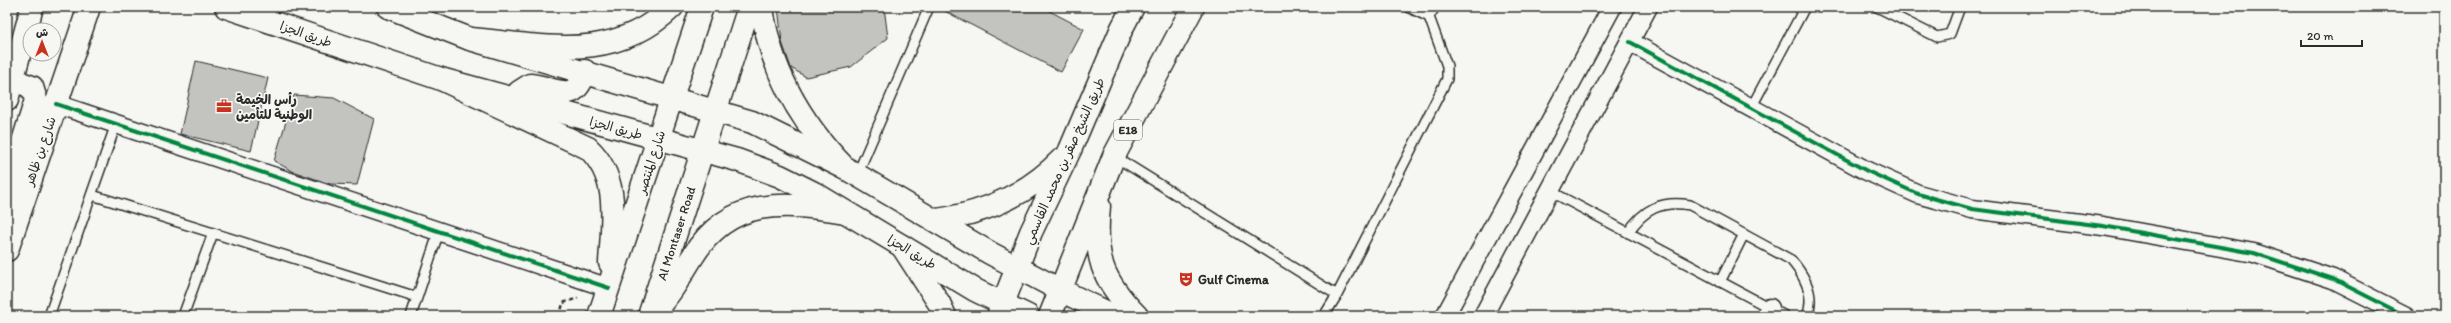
<svg xmlns="http://www.w3.org/2000/svg" width="2451" height="323" viewBox="0 0 2451 323" font-family="Itim,'Playpen Sans Arabic',sans-serif">
	<rect width="100%" height="100%" fill="#f6f6f2"/>
	<filter id="ink" filterUnits="userSpaceOnUse"><feTurbulence type="fractalNoise" baseFrequency=".025" numOctaves="2"/><feDisplacementMap in="SourceGraphic" scale="8" xChannelSelector="R" yChannelSelector="G"/><feConvolveMatrix kernelMatrix="1 2 1 2 8 2 1 2 1" color-interpolation-filters="sRGB"/></filter>
	<g filter="url(#ink)">
		<path fill="#c3c3c0" stroke="#2b2b2b" d="M 778,7 L 884,7 L 888,38 L 851,67 L 806,77 L 791,68 L 782,42 Z
			M 937,7 L 1042,7 L 1084,29 L 1061,72 Z
			M 196,61 L 268,78 L 251,151 L 180,134 Z
			M 294,95 L 334,98 L 374,119 L 357,185 L 330,184 L 292,171 L 274,161 Z"/>
		<g fill="none" stroke-linecap="round" stroke-linejoin="round">
			<g stroke="#2b2b2b" stroke-width="12">
				<path id="service" d="M 1877,7 L 1937,37 L 1950,34 L 1960,7
					M 1429,17 L 1435,7
					M 1751,108 L 1805,7
					M 1114,156 L 1337,295
					M 857,175 L 929,7
					M 1550,191 L 1785,316
					M 92,195 L 417,297
					M 1628,233 C 1643,209 1662,200 1690,205 L 1791,260 C 1804,275 1816,295 1807,316
					M 1720,282 L 1744,234
					M 49,316 L 116,124
					M 183,316 L 213,233
					M 411,316 L 439,231
					M 1324,316 L 1337,295 L 1447,79 L 1447,66 L 1429,17 L 1408,7"/>
			</g>
			<g stroke="#2b2b2b" stroke-width="21">
				<path id="minor" d="M 1630,42 L 1867,171 L 1918,194 L 1972,209 L 2103,226 L 2254,253 L 2333,279 L 2406,316
					M 56,104 L 609,288
					M 1445,316 L 1612,7
					M 1483,316 L 1648,7
					M 1766,316 L 1770,308"/>
			</g>
			<g stroke="#2b2b2b" stroke-width="25">
				<path id="tertiary" d="M 7,100 L 32,7
					M 7,192 L 36,100 L 32,87 L 13,80
					M 7,250 L 89,7
					M 1060,290 L 1114,316"/>
			</g>
			<g stroke="#2b2b2b" stroke-width="25">
				<path id="secondary" d="M 226,7 L 441,79 L 737,160 L 780,176 L 814,193 L 975,290 L 1028,316
					M 388,7 L 470,39 L 752,122 L 845,168 L 990,253 L 1060,290
					M 515,100 L 519,92 L 530,85 C 557,88 575,106 585,71"/>
			</g>
			<g stroke="#2b2b2b" stroke-width="25">
				<g id="primary">
					<path d="M 762,7 C 770,71 801,123 845,168"/>
					<path d="M 470,39 C 544,45 613,64 672,7"/>
					<path d="M 441,79 L 588,148 C 621,179 612,222 610,263"/>
					<path d="M 653,312 C 671,295 680,276 693,256 C 730,196 786,202 845,212"/>
					<path d="M 599,316 L 702,7"/>
					<path id="s1" d="M 649,316 L 749,7"/>
				</g>
			</g>
			<g stroke="#2b2b2b" stroke-width="25">
				<path id="trunk" d="M 1099,206 C 1094,257 1101,279 1137,316
					M 937,220 C 985,213 1027,195 1061,160
					M 902,246 L 939,303 L 945,316
					M 998,316 L 1031,232 L 1070,150 L 1122,28 L 1133,7
					M 1050,316 L 1114,156 L 1193,7"/>
			</g>
			<path stroke="#2b2b2b" stroke-width="2.5" stroke-dasharray="4 3" stroke-linecap="butt" d="M 560,316 L 563,303 L 578,298"/>
			<use href="#service" stroke="#f6f6f2" stroke-width="9"/>
			<use href="#minor" stroke="#f6f6f2" stroke-width="18"/>
			<use href="#tertiary" stroke="#f6f6f2" stroke-width="22"/>
			<use href="#secondary" stroke="#f6f6f2" stroke-width="22"/>
			<use href="#primary" stroke="#f6f6f2" stroke-width="22"/>
			<use href="#trunk" stroke="#f6f6f2" stroke-width="22"/>
			<g stroke="#f6f6f2" stroke-width="6">
				<path id="cycleway" d="M 1630,42 L 1867,171 L 1918,194 L 1972,209 L 2103,226 L 2254,253 L 2333,279 L 2406,316
					M 56,104 L 609,288"/>
			</g>
			<use href="#cycleway" stroke="#00873e" stroke-width="4"/>
		</g>
	</g>
	<defs>
		<g id="office-bare" transform="scale(1.2)"><path d="M-6-3h4V-5.5h4V-3h4V5H-6ZM-1-4.5V-3h2v-1.5ZM-6 0V1H6V0Z" fill="#c8321e" stroke="#f6f6f2" stroke-width="2.5" paint-order="stroke"/></g>
		<g id="theatre-bare" transform="scale(1.2)"><path d="M-5-5.5Q0-4 5-5.5V0Q5 5 0 6Q-5 5-5 0ZM-3.3-2.5H-1v1.5H-3.3ZM1-2.5H3.3v1.5H1ZM-2.8 1Q0 5.5 2.8 1Z" fill="#c8321e" stroke="#f6f6f2" stroke-width="2.5" paint-order="stroke"/></g>
	</defs>
	<g fill-rule="evenodd">
		<use href="#office-bare" x="224" y="106"/>
		<use href="#theatre-bare" x="1186" y="279"/>
	</g>
	<g text-anchor="middle" dominant-baseline="central" stroke-width="3.5" stroke-linejoin="round" paint-order="stroke">
		<rect fill="#f6f6f2" stroke="#686867" stroke-width="1" x="1114" y="120" width="28" height="20" rx="3"/>
		<g font-size="12" font-weight="bold" fill="#2b2b2b">
			<text x="1128" y="130">E18</text>
		</g>
		<g font-size="13" fill="#2b2b2b" stroke="#f6f6f2">
			<text transform="translate(306 34) rotate(19)">طريق الجزا</text>
			<text transform="translate(616 128) rotate(15)">طريق الجزا</text>
			<text transform="translate(40 151) rotate(-71)">شارع بن ظاهر</text>
			<text transform="translate(1064 161) rotate(-66)">طريق الشيخ صقر بن محمد القاسمي</text>
			<text transform="translate(651 162) rotate(-72)">شارع المنتصر</text>
			<text stroke="none"><textPath href="#s1" startOffset="87">Al Montaser Road</textPath></text>
			<text transform="translate(912 252) rotate(31)">طريق الجزا</text>
		</g>
		<g font-size="13" font-weight="bold" fill="#2b2b2b" stroke="#f6f6f2" text-anchor="start">
			<text x="236" y="99">رأس الخيمة<tspan x="236" dy="15">الوطنية للتأمين</tspan></text>
			<text x="1198" y="279">Gulf Cinema</text>
		</g>
	</g>
	<rect width="2451" height="323" fill="none" stroke="#f6f6f2" stroke-width="24"/>
	<rect x="12" y="12" width="2427" height="299" fill="none" stroke="#2b2b2b" stroke-width="1.5" filter="url(#ink)"/>
	<g transform="translate(42 42)"><circle r="19" fill="#f6f6f2" stroke="#a5a5a2"/>
	<path d="M0-3L7 15L0 10L-7 15Z" fill="#c8321e"/>
	<text y="-6" font-size="11" font-weight="bold" text-anchor="middle" fill="#2b2b2b">ش</text>
	</g>
	<path d="M2301 40v6h61v-6" fill="none" stroke="#2b2b2b" stroke-width="2"/>
	<text x="2307" y="40" font-size="12" fill="#2b2b2b" stroke="#f6f6f2" stroke-width="3" paint-order="stroke">20 m</text>
</svg>
